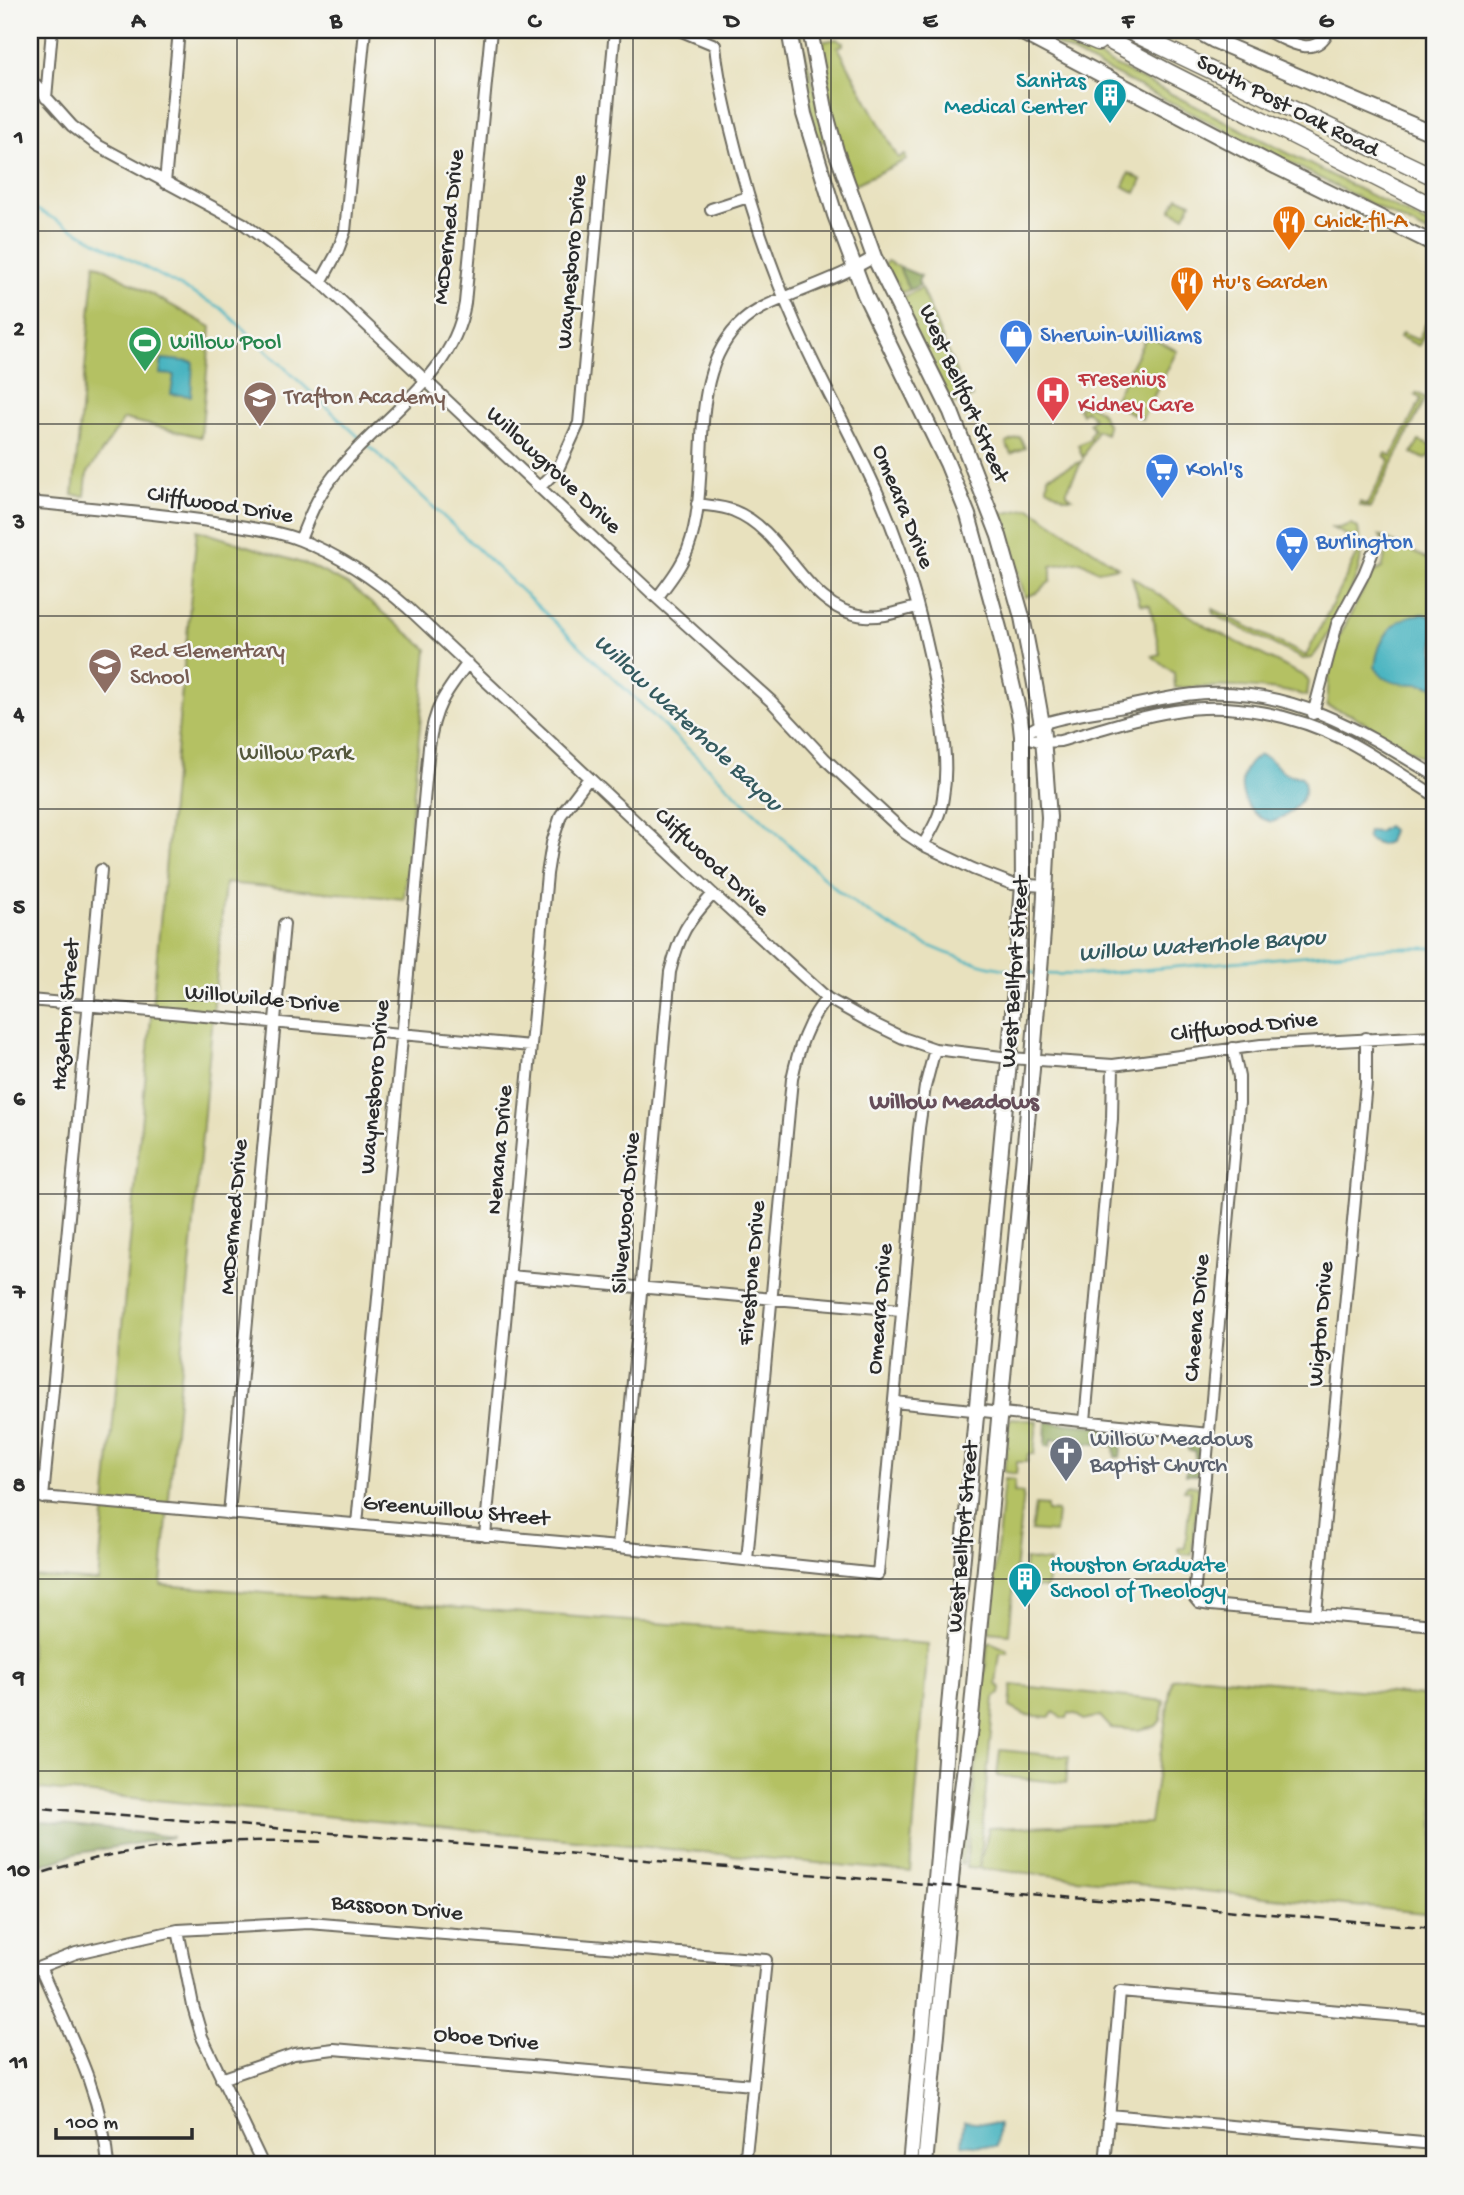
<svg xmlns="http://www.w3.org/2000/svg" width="1464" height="2195" viewBox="0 0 1464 2195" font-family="'Gochi Hand',sans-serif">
	<rect width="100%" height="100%" fill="#f6f6f2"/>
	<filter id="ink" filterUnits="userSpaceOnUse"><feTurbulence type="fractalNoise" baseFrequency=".0143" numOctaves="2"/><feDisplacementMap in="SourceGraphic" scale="14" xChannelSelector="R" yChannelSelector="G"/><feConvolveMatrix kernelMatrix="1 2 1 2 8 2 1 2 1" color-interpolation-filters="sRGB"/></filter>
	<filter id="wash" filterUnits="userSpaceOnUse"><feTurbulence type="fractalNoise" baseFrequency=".00686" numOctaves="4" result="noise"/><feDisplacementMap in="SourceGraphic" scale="28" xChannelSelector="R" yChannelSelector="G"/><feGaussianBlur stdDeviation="1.57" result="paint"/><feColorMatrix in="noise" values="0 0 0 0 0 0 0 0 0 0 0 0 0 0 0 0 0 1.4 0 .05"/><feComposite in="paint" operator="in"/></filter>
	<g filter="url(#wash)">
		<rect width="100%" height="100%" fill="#e8e1be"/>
		<path fill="#b4c163" stroke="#707647" stroke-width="2" d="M 795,30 L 799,30 L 826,131 L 826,142 L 822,142 L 815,133 Z
			M 1028,30 L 1049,30 L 1062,36 L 1114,65 L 1434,227 L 1434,236 Z
			M 836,39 L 843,42 L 843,45 L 838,47 L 898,158 L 905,155 L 906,157 L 906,160 L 853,185 L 832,111 L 819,46 L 821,42 Z
			M 1129,173 L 1142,180 L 1136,193 L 1123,186 Z
			M 1178,197 L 1191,203 L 1184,216 L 1171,210 Z
			M 887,261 L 899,267 L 909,290 L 901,293 L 897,283 L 892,285 L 884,266 Z
			M 95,263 L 211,327 L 201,437 L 124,419 L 87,474 L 85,496 L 73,495 Z
			M 921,288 L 966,396 L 972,395 L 973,397 L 955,404 L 950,402 L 898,300 Z
			M 1434,307 L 1434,315 L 1419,346 L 1400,337 L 1402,333 L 1418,340 Z
			M 1147,335 L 1177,351 L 1142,419 L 1112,403 Z
			M 1418,393 L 1426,398 L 1370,508 L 1359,505 L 1360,502 L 1367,505 L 1390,460 L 1384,456 L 1386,453 L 1392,456 L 1421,399 L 1415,395 Z
			M 1086,404 L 1100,411 L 1108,426 L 1106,434 L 1097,430 L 1083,458 L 1078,445 L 1090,439 L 1089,436 L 1094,429 L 1089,423 L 1094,418 L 1086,410 L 1082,414 L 1078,408 Z
			M 1020,437 L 1025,448 L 1011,454 L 1006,443 Z
			M 1419,441 L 1434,447 L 1430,452 L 1433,454 L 1425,459 L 1412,453 Z
			M 1082,461 L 1067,490 L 1067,494 L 1072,498 L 1065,498 L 1047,488 L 1048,476 Z
			M 1030,508 L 1118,567 L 1098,571 L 1081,561 L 1051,566 L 1051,581 L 1036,593 L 1025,597 L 1001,514 Z
			M 1351,524 L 1358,528 L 1360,542 L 1330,527 L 1339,528 Z
			M 197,530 L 311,566 L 349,585 L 427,649 L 404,899 L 225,883 L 161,1585 L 928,1644 L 910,1872 L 30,1788 L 30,1576 L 98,1581 Z
			M 1380,536 L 1434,562 L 1434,765 L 1352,715 L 1327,706 L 1329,673 L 1337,641 L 1372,573 L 1382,568 L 1387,549 Z
			M 1361,547 C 1364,576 1330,635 1312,658 L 1303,659 L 1213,614 L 1213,609 L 1306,656 Z
			M 1132,577 L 1207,627 L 1304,676 L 1309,681 L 1307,696 C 1265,685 1219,686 1175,688 L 1174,673 L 1152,656 L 1160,654 L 1150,605 L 1140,604 Z
			M 1012,1418 L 1037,1421 L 1034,1454 L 1028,1454 L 1027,1462 L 1017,1462 L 1016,1474 L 1004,1472 L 1009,1421 Z
			M 1004,1479 L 1015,1480 L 1014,1492 L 1023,1493 L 1009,1634 L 989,1632 Z
			M 1187,1485 L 1199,1486 L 1192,1555 L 1181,1554 L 1178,1550 L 1179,1548 L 1185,1548 L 1191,1491 L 1184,1490 Z
			M 1035,1505 L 1047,1506 L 1047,1511 L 1057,1512 L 1055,1533 L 1031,1531 Z
			M 1025,1559 L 1050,1562 L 1047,1588 L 1022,1586 Z
			M 990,1642 L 1006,1649 L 1008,1653 L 1000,1653 L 996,1684 L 1001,1688 L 1000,1694 L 994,1698 L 979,1867 L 989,1828 L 1150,1823 L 1172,1679 L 1204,1676 L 1434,1697 L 1434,1914 L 966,1867 L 988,1644 Z
			M 986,1643 L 963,1864 L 959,1863 L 983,1644 Z
			M 1012,1685 L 1164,1701 L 1161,1720 L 1156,1726 L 1137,1730 L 1111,1728 L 1100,1716 L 1083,1720 L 1075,1714 L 1069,1713 L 1067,1718 L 1061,1718 L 1054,1712 L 1049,1717 L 1025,1715 L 1010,1707 Z
			M 1000,1750 L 1069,1757 L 1066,1783 L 997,1776 Z"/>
		<path fill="#8fa759" stroke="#5d6942" stroke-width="2" d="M 899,267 L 921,276 L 918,281 L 920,285 L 909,290 Z
			M 1046,1422 L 1117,1428 L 1122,1437 L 1120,1457 L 1115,1457 L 1114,1446 L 1051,1439 L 1050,1446 L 1045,1446 Z
			M 1131,1431 L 1202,1436 L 1200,1475 L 1186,1475 L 1187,1469 L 1194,1470 L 1196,1451 L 1188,1450 L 1188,1442 L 1135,1437 L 1134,1444 L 1131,1444 Z
			M 30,1820 L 173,1837 L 74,1854 L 30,1869 Z"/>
		<path fill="#44b2bf" stroke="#386e75" stroke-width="2" d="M 162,359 L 193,362 L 191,396 L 171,394 L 174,375 L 160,374 Z
			M 1424,614 L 1434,618 L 1434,687 C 1410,679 1390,692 1375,667 C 1378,638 1394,615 1424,614 Z
			M 1260,755 L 1268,758 L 1286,774 L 1302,777 C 1313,798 1289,816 1272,822 C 1239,814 1230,772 1260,755 Z
			M 1387,826 L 1392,830 L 1388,842 L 1380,845 L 1370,841 L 1367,837 L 1368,831 L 1378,832 Z
			M 964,2121 L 999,2124 L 997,2147 L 962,2144 Z"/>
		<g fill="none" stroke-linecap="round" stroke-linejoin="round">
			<path stroke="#44b2bf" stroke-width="2.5" d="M 30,206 L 221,308 L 362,440
				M 367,444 L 838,891 C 889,930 946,960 1010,970
				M 1020,971 L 1034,973
				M 1044,974 L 1083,975 L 1390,948 L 1434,948"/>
		</g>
	</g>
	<g filter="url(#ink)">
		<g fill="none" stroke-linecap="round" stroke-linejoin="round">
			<g stroke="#6d6b5e" stroke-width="14">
				<path id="minor" d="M 679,30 L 715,45 C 718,77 725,107 733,138 C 748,201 769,264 795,323 C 819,378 849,430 874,485 C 907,556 928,635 940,713 C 944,741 948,769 943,797 C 941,815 932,830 923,845
					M 1265,30 C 1287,40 1314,61 1329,30
					M 30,79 L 72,126 L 97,145 L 244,224 L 321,282 L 657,598 L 771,701 L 825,759 L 905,833 L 923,845 L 973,869 L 1012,884 L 1045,886
					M 46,98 L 52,30
					M 165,183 L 179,30
					M 711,209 L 748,197
					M 321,282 L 337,253 L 345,231 L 365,30
					M 540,487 L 558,469 L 579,423 L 615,30
					M 30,502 C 95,509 162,513 227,524 C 251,528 277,531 300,540 C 341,556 375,579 408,608 L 713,894 L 827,998 L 866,1020 L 903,1038 L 935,1049 L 1010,1058 L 1113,1065 L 1261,1045 L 1434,1036
					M 697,504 C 710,506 723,506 734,511 C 788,532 804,610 865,616 C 883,618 900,611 917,607
					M 300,540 C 308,520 316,499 329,482 C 372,422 453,381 465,303 L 491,30
					M 657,598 C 669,582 681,567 688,549 C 715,477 681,375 744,320 C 758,308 775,302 791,295 C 820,283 848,273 874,257
					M 1313,714 L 1337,624 L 1364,574 L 1372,554
					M 1022,736 L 1043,742 L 1060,741 C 1098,730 1136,717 1175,711 C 1232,701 1296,715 1347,741 C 1377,757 1405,777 1434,795
					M 1022,736 C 1028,732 1034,728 1040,725 C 1057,717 1098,712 1118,708 C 1148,702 1178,694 1208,693 C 1297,690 1361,731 1434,775
					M 30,1000 L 531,1046
					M 1233,1048 L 1239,1077 L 1239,1103 L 1194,1597 L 1199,1603 L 1211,1605 L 1434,1625
					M 510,1276 L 901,1310
					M 894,1402 L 1209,1434
					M 1085,1421 L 1112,1119 L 1113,1065
					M 30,1496 L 618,1547 L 878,1574 L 919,1128 L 925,1087 L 935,1049
					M 43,1498 L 101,870
					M 229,1514 L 284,924
					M 357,1524 L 429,747 C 434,708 444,694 468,663
					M 485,1536 L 547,874 L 552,843 L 561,815 L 589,778
					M 618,1547 L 670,972 C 680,933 686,924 713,894
					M 747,1560 L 792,1079 C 798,1050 807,1021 827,998
					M 1316,1614 L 1366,1083 L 1366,1038
					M 178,1930 L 193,2006 L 202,2037 L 263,2165
					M 40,1967 C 69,2033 102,2092 108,2165
					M 30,1971 L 76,1953 L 178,1930 L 309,1923 L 766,1960 L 745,2165
					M 221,2079 L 294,2054 L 334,2049 L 753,2085
					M 1109,2115 L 1434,2144
					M 1105,2165 L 1120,1992 L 1434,2019"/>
			</g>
			<g stroke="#6d6b5e" stroke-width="18">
				<path id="major" d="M 789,30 L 804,114 L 835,215 L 865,295 L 947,463 L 968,515 L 999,628 L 1020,718 L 1022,736 L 1023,885 L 1010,1051 L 948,1717 L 938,1857 L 910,2165
					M 810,30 L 826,114 L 836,151 L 874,257 L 951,412 L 999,536 L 1022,617 L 1034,679 L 1042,724 L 1049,817 L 1043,932 L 1032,1069 L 970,1727 L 953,1859 L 925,2165
					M 1017,30 L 1277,167 L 1434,244
					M 1195,30 L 1213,40 L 1434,134"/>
			</g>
			<g stroke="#6d6b5e" stroke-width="19">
				<path id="highway" d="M 1069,30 L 1098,42
					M 1089,30 L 1168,72 L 1434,207
					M 1127,30 L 1434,177"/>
			</g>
			<use href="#minor" stroke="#fff" stroke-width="10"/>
			<use href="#major" stroke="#fff" stroke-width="14"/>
			<use href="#highway" stroke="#fff" stroke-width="16"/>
			<path stroke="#2b2b2b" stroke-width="2.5" stroke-dasharray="10 5" stroke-linecap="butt" d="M 30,1807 L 1434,1928
				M 30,1877 C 129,1843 223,1838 326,1842"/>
		</g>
	</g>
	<path fill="none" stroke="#2b2b2b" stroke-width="2" stroke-opacity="0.55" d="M 237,30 L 237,2165M 435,30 L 435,2165M 633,30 L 633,2165M 831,30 L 831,2165M 1029,30 L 1029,2165M 1227,30 L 1227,2165M 30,231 L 1434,231M 30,424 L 1434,424M 30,616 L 1434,616M 30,809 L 1434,809M 30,1001 L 1434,1001M 30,1194 L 1434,1194M 30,1386 L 1434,1386M 30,1579 L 1434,1579M 30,1771 L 1434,1771M 30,1964 L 1434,1964"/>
	<defs>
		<g id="building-pin" transform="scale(1.75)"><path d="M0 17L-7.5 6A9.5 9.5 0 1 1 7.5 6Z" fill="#0f9aa8" stroke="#f6f6f2"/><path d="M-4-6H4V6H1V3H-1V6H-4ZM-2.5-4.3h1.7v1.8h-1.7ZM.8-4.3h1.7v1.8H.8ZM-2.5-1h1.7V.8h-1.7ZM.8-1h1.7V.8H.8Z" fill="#fff"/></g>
		<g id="restaurant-pin" transform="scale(1.75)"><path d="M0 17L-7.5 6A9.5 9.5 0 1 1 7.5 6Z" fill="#e8710a" stroke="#f6f6f2"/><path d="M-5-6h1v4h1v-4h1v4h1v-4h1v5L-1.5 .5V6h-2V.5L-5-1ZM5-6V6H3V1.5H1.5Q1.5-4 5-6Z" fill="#fff"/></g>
		<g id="shop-pin" transform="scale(1.75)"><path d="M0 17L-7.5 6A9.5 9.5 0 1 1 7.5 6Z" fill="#3f7fe0" stroke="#f6f6f2"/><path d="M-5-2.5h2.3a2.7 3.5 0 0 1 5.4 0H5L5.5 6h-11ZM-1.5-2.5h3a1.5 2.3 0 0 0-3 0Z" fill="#fff"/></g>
		<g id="stadium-pin" transform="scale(1.75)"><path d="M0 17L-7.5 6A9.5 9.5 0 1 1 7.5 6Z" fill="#2e9e5b" stroke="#f6f6f2"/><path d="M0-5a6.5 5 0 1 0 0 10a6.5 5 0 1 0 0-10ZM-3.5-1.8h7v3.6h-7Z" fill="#fff"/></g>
		<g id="hospital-pin" transform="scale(1.75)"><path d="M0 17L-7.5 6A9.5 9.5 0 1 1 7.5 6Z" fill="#e0444e" stroke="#f6f6f2"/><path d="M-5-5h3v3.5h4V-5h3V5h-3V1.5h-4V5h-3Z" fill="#fff"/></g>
		<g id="school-pin" transform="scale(1.75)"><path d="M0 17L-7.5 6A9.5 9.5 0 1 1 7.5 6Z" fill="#8d6e63" stroke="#f6f6f2"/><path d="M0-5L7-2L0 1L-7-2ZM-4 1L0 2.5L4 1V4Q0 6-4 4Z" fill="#fff"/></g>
		<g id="supermarket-pin" transform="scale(1.75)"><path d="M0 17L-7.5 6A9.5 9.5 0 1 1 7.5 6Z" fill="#3f7fe0" stroke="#f6f6f2"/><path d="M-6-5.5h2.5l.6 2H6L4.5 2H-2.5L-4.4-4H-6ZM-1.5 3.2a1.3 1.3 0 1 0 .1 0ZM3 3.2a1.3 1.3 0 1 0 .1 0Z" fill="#fff"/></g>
		<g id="church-pin" transform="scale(1.75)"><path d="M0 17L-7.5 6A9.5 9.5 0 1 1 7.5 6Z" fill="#6b7280" stroke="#f6f6f2"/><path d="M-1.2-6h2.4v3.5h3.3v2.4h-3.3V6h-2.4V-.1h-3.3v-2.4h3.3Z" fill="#fff"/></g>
	</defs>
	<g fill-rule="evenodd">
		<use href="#building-pin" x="1110" y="95"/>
		<use href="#restaurant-pin" x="1289" y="222"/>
		<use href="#restaurant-pin" x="1187" y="283"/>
		<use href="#shop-pin" x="1016" y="336"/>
		<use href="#stadium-pin" x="145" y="343"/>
		<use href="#hospital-pin" x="1053" y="393"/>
		<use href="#school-pin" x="260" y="398"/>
		<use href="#supermarket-pin" x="1162" y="470"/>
		<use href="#supermarket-pin" x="1292" y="543"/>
		<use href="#school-pin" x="105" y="665"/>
		<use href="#church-pin" x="1066" y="1453"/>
		<use href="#building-pin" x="1025" y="1579"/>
	</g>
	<g text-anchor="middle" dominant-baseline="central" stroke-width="5" stroke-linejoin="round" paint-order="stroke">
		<g font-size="23" fill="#0d838f" stroke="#f6f6f2" text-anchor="end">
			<text x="1086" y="82">Sanitas<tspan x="1086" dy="26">Medical Center</tspan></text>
			<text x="1050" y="1566" text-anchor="start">Houston Graduate<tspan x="1050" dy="26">School of Theology</tspan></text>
		</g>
		<g font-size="23" fill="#2b2b2b" stroke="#f6f6f2">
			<text transform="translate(1287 107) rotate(27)">South Post Oak Road</text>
			<text transform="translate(450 227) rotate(-84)">McDermed Drive</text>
			<text transform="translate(573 262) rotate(-85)">Waynesboro Drive</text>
			<text transform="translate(963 394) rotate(66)">West Bellfort Street</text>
			<text transform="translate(553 471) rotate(43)">Willowgrove Drive</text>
			<text transform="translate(220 506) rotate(9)">Cliffwood Drive</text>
			<text transform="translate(902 507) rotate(68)">Omeara Drive</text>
			<text transform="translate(711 863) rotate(43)">Cliffwood Drive</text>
			<text transform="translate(1016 972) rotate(-86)">West Bellfort Street</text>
			<text transform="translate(262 1000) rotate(5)">Willowilde Drive</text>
			<text transform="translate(67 1015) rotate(-85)">Hazelton Street</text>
			<text transform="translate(1244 1028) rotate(-6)">Cliffwood Drive</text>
			<text transform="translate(376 1087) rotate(-85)">Waynesboro Drive</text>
			<text transform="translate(501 1150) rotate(-85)">Nenana Drive</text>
			<text transform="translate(627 1213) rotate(-85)">Silverwood Drive</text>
			<text transform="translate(235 1217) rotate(-85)">McDermed Drive</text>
			<text transform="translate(753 1273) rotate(-85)">Firestone Drive</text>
			<text transform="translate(881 1309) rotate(-85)">Omeara Drive</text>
			<text transform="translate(1198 1318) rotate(-85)">Cheena Drive</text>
			<text transform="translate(1322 1324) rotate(-85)">Wigton Drive</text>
			<text transform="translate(456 1512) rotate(5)">Greenwillow Street</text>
			<text transform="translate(964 1537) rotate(-85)">West Bellfort Street</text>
			<text transform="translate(397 1909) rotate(5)">Bassoon Drive</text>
			<text transform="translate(486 2040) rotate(5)">Oboe Drive</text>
		</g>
		<g font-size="23" fill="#c56008" stroke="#f6f6f2" text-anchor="start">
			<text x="1314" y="222">Chick-fil-A</text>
			<text x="1212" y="283">Hu's Garden</text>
		</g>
		<g font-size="23" fill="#366cbe" stroke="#f6f6f2" text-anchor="start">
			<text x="1040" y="336">Sherwin-Williams</text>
			<text x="1186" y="470">Kohl's</text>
			<text x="1316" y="543">Burlington</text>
		</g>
		<g font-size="23" fill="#27864d" stroke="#f6f6f2" text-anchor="start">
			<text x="170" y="343">Willow Pool</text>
		</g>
		<g font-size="23" fill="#be3a42" stroke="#f6f6f2" text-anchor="start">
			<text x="1078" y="380">Fresenius<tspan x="1078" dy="26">Kidney Care</tspan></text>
		</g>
		<g font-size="23" fill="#785e54" stroke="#f6f6f2" text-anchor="start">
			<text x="284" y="398">Trafton Academy</text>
			<text x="130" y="652">Red Elementary<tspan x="130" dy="26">School</tspan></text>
		</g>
		<g font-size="23" fill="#54583c" stroke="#f6f6f2">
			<text x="296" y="754">Willow Park</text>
		</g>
		<g font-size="23" fill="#5b616d" stroke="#f6f6f2" text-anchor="start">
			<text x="1090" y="1440">Willow Meadows<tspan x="1090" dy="26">Baptist Church</tspan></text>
		</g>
		<g font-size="24" font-style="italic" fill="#345a5f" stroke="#f6f6f2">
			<text transform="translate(687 724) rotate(43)">Willow Waterhole Bayou</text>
			<text transform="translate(1202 947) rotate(-4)">Willow Waterhole Bayou</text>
		</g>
		<g font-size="24" font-weight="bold" fill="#664e5a" stroke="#f6f6f2">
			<text x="954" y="1103">Willow Meadows</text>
		</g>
	</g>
	<rect width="1464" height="2195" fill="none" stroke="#f6f6f2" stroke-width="77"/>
	<path d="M56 2128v10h136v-10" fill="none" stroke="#2b2b2b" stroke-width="3.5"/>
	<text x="66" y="2128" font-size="21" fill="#2b2b2b" stroke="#f6f6f2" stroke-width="5" paint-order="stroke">100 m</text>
	<rect x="38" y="38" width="1388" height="2118" fill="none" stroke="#2b2b2b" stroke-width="2.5"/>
	<g font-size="23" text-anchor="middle" font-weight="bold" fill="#2b2b2b">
		<text x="138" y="27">A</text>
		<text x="336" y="27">B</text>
		<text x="534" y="27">C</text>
		<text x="732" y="27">D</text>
		<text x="930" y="27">E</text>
		<text x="1128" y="27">F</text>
		<text x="1326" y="27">G</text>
		<text x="19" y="143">1</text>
		<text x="19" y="335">2</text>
		<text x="19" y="528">3</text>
		<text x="19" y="720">4</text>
		<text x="19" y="913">5</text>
		<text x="19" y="1105">6</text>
		<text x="19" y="1298">7</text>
		<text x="19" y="1491">8</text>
		<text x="19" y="1683">9</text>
		<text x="19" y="1876">10</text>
		<text x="19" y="2068">11</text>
	</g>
</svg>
